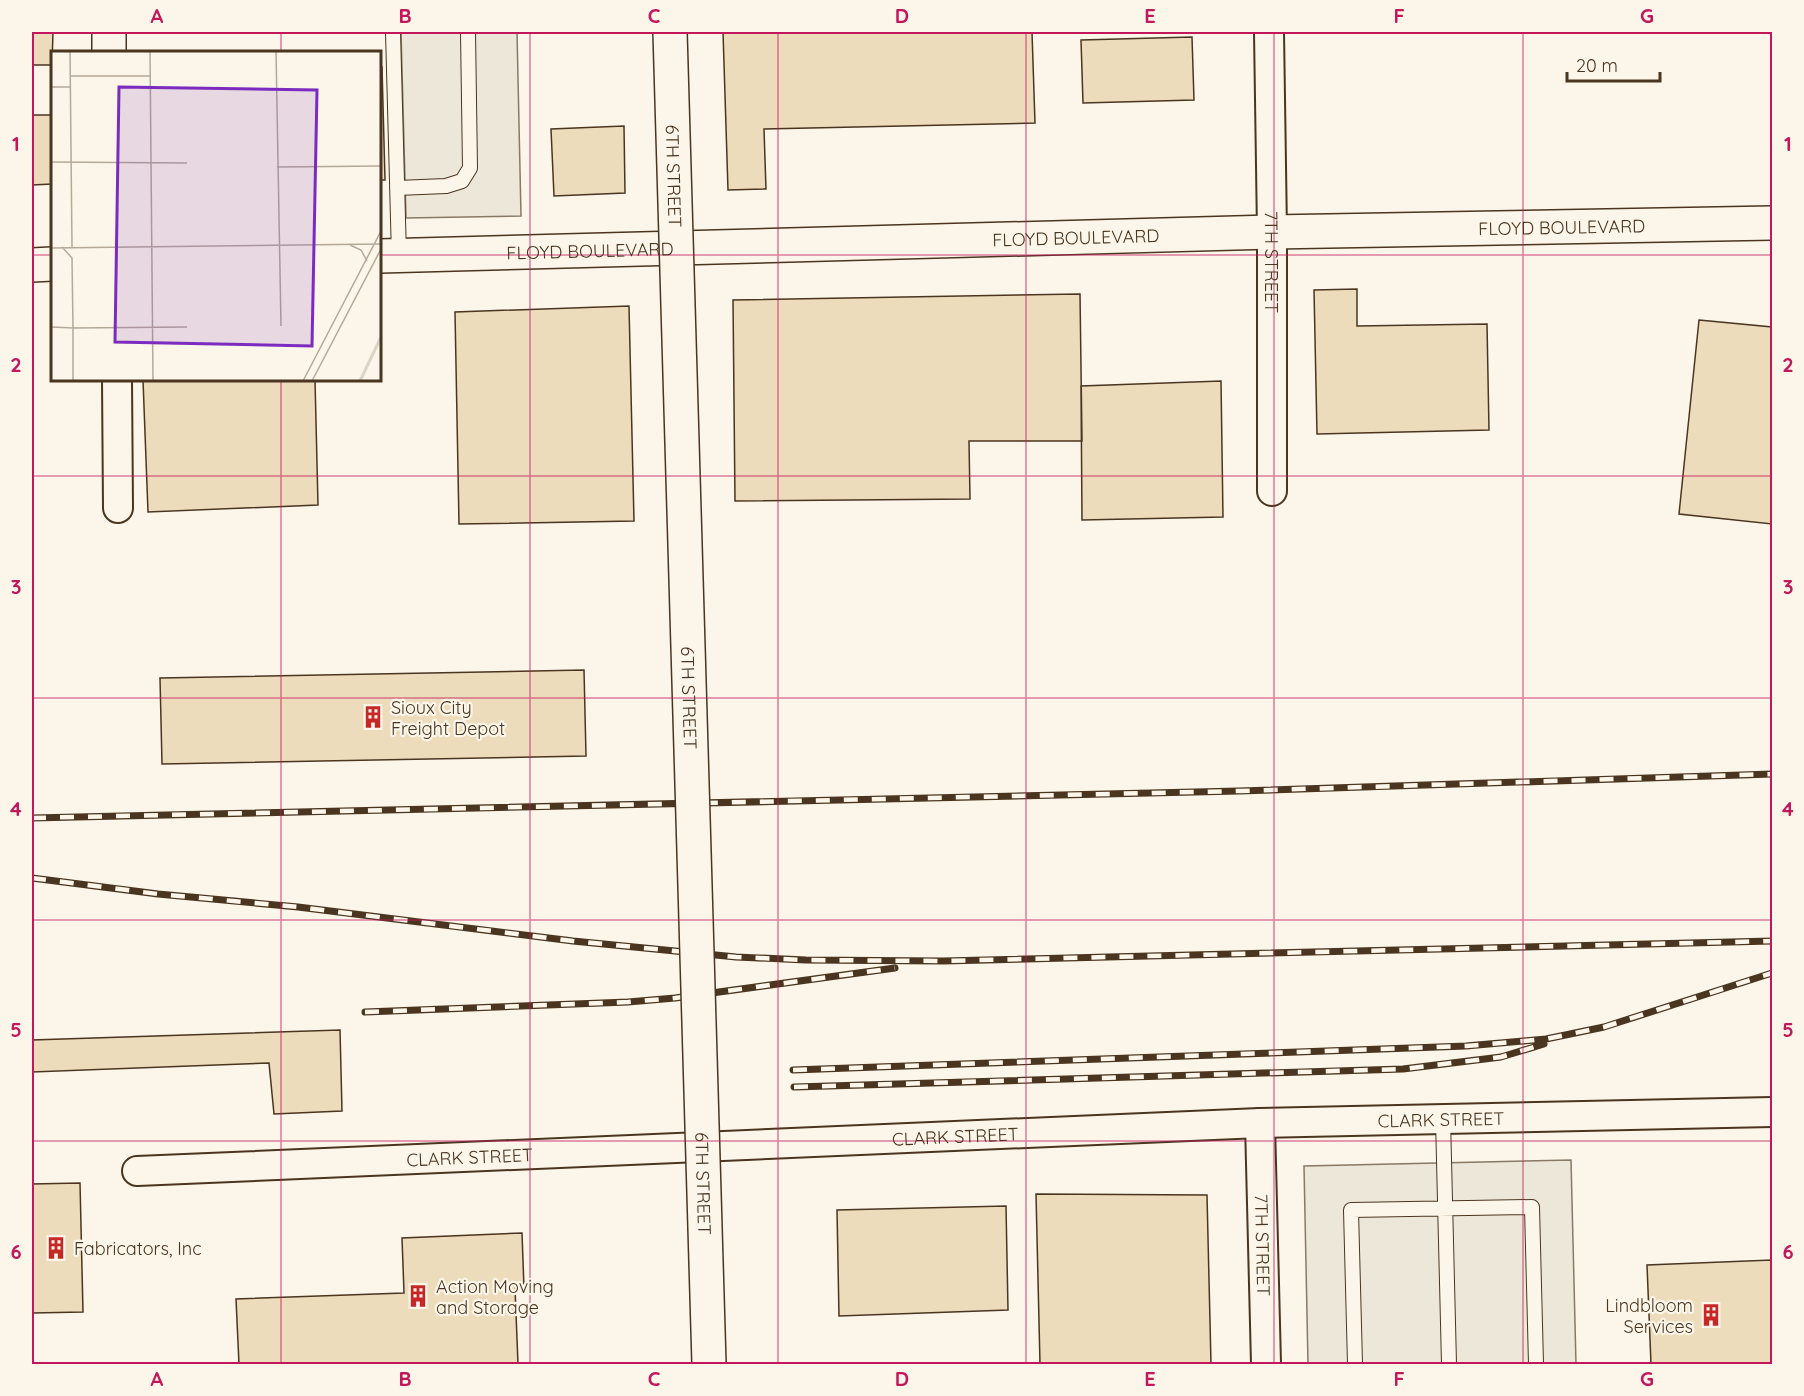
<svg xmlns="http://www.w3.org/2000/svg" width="1804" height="1396" viewBox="0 0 1804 1396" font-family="Quicksand,sans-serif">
	<rect width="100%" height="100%" fill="#fbf6e9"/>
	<path fill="#ede7d9" stroke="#887966" stroke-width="1.5" d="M 401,32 L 517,32 L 521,216 L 406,218 Z
		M 1571,1160 L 1576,1364 L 1308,1364 L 1304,1166 Z"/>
	<path fill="#ecdcbc" stroke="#4a3520" stroke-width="1.5" d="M 32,32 L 53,32 L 52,65 L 32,65 Z
		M 723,32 L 1032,32 L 1035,123 L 764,129 L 766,189 L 728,190 Z
		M 1192,37 L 1194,100 L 1083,103 L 1081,40 Z
		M 380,67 L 382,67 L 385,180 L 380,180 Z
		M 32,115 L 52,115 L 52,184 L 32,185 Z
		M 624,126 L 625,193 L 554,196 L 551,129 Z
		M 1357,289 L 1357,326 L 1487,324 L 1489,430 L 1317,434 L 1314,290 Z
		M 1080,294 L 1082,441 L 969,441 L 970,499 L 735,501 L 733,300 Z
		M 629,306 L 634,521 L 459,524 L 455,312 Z
		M 1699,320 L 1772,327 L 1772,524 L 1679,514 Z
		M 143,380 L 315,380 L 318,505 L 148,512 Z
		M 1221,381 L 1223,517 L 1082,520 L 1081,386 Z
		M 584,670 L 586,756 L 162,764 L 160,678 Z
		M 340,1030 L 342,1111 L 274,1114 L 269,1063 L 32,1072 L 32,1040 Z
		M 80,1183 L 83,1312 L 32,1313 L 32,1184 Z
		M 1036,1194 L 1207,1195 L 1211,1364 L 1040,1364 Z
		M 1006,1206 L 1008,1310 L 839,1316 L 837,1210 Z
		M 522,1233 L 524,1288 L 515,1288 L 518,1364 L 239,1364 L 236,1299 L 404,1293 L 402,1238 Z
		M 1772,1260 L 1772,1364 L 1651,1364 L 1647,1265 Z"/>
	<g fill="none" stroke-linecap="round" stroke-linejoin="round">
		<g stroke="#4a3520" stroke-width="16">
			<path id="lane" d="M 393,32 L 399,256
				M 397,188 L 446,186 L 462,181 L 470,168 L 468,32
				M 1443,1119 L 1449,1364
				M 1355,1364 L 1351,1210 L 1532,1207 L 1536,1364"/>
		</g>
		<g stroke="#4a3520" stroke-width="32">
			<g id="street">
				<path id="s1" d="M 1269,32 L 1272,232 L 1272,491"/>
				<path d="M 117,380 L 118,508"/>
				<path id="s2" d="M 1260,1123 L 1266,1364"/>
				<path id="s3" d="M 137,1171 L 1260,1123 L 1772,1112"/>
			</g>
		</g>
		<g stroke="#4a3520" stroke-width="36">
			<g id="secondary">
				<path d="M 109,32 L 109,52"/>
				<path id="s4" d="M 380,256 L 1272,232 L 1772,223"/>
				<path d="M 32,265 L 52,264"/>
			</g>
		</g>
		<use href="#lane" stroke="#fbf6e9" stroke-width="14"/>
		<use href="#street" stroke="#fbf6e9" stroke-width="28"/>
		<use href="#secondary" stroke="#fbf6e9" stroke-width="33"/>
		<g stroke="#4a3520" stroke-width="7">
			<path id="rail" d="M 32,818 L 1239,791 L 1772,774
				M 32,878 L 158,894 L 298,907 L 573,941 L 736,957 L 806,960 L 943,961 L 1772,941
				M 365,1012 L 628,1002 L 675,998 L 895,968
				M 793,1070 L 1466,1046 L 1546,1039 L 1604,1027 L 1772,973
				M 794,1087 L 1403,1069 L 1501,1057 L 1544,1044"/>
		</g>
		<use href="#rail" stroke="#fbf6e9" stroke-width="4.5" stroke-dasharray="14" stroke-linecap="butt"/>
		<g stroke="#4a3520" stroke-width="36" stroke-linecap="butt">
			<g id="secondary-bridge">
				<path id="s5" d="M 670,32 L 709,1364"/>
			</g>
		</g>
		<use href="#secondary-bridge" stroke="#fbf6e9" stroke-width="33"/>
	</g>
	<path fill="none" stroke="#c2185b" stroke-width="1.5" stroke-opacity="0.55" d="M 281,32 L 281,52M 530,32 L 530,1364M 778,32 L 778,1364M 1026,32 L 1026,1364M 1274,32 L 1274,1364M 1523,32 L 1523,1364M 32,255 L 52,255M 380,255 L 1772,255M 281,380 L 281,1364M 32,476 L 1772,476M 32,698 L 1772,698M 32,920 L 1772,920M 32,1141 L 1772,1141"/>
	<defs>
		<g id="building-bare" transform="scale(1.8)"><path d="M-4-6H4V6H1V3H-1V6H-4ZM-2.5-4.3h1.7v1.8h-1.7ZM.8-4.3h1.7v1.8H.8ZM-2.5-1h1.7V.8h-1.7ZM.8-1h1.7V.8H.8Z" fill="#c62828" stroke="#fbf6e9" stroke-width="2.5" paint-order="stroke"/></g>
	</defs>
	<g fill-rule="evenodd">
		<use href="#building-bare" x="373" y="717"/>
		<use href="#building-bare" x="56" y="1248"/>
		<use href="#building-bare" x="418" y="1296"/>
		<use href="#building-bare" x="1711" y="1315"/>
	</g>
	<g text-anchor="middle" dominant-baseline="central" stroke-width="4.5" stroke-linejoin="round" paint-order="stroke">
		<g font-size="18" fill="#4a3520" stroke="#fbf6e9">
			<text stroke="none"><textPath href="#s5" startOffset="144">6TH STREET</textPath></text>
			<text stroke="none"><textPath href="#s4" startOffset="1182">FLOYD BOULEVARD</textPath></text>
			<text stroke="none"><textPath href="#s4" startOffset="696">FLOYD BOULEVARD</textPath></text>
			<text stroke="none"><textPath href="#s4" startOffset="210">FLOYD BOULEVARD</textPath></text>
			<text stroke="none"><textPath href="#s1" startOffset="230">7TH STREET</textPath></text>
			<text stroke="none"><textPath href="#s5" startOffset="666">6TH STREET</textPath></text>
			<text stroke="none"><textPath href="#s3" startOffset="1305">CLARK STREET</textPath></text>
			<text stroke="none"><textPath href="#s3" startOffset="819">CLARK STREET</textPath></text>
			<text stroke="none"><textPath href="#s3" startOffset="333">CLARK STREET</textPath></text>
			<text stroke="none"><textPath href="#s5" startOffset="1152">6TH STREET</textPath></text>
			<text stroke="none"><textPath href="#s2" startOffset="122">7TH STREET</textPath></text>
		</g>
		<g font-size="18" fill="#4a3520" stroke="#fbf6e9" text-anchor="start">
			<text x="391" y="707">Sioux City<tspan x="391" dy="21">Freight Depot</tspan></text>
			<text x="74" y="1248">Fabricators, Inc</text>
			<text x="436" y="1286">Action Moving<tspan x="436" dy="21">and Storage</tspan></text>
			<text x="1693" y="1305" text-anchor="end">Lindbloom<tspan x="1693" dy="21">Services</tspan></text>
		</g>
	</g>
	<g transform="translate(51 51)">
		<rect width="330" height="330" fill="#fbf6e9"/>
		<path fill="none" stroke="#dcd4c6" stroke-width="3" d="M 309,330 L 330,286"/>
		<path fill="none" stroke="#b4a999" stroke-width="1.5" d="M 19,0 L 21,196M 99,0 L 102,330M 225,0 L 230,275M 19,25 L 100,25M 0,36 L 19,36M 0,111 L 136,112M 226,116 L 330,115M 299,194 L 310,199 L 316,210M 0,197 L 330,193M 0,276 L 22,277 L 21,207 L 11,196M 22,330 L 22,277 L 136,276M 252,330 L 330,180M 261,330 L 330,198"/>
		<path fill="#7b2cbf" fill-opacity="0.15" stroke="#7b2cbf" stroke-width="3" d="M 68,36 L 266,39 L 261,295 L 64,291 Z"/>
		<rect width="330" height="330" fill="none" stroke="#4a3520" stroke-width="3"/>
	</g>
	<rect width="1804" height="1396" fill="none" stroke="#fbf6e9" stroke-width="66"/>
	<path d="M1567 72v9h93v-9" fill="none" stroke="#4a3520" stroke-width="3"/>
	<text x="1576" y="72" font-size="18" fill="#4a3520" stroke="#fbf6e9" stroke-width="4.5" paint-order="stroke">20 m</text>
	<rect x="33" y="33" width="1738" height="1330" fill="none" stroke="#c2185b" stroke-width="2"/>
	<g font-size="20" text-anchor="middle" font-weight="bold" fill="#c2185b">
		<text x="157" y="23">A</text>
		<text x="405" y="23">B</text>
		<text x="654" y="23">C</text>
		<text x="902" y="23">D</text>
		<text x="1150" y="23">E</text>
		<text x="1399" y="23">F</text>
		<text x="1647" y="23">G</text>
		<text x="16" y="151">1</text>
		<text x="1788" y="151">1</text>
		<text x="16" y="372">2</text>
		<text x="1788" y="372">2</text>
		<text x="16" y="594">3</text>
		<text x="1788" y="594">3</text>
		<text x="16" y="816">4</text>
		<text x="1788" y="816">4</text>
		<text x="16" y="1037">5</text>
		<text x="1788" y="1037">5</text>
		<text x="16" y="1259">6</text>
		<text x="1788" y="1259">6</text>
		<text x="157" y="1386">A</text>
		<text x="405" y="1386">B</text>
		<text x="654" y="1386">C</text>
		<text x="902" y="1386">D</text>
		<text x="1150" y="1386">E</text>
		<text x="1399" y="1386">F</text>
		<text x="1647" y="1386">G</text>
	</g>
</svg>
